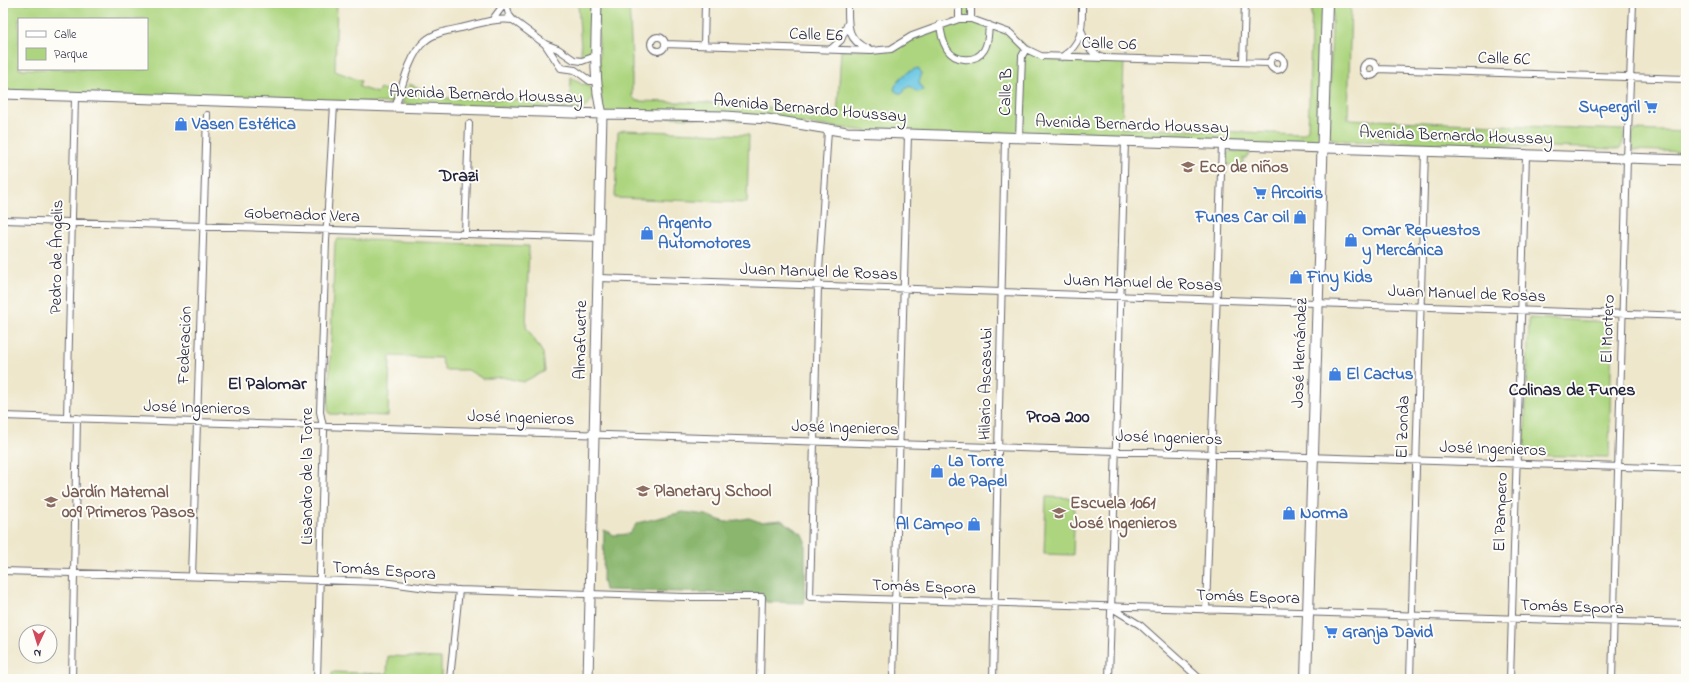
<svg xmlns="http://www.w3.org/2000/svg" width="1689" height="682" viewBox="0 0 1689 682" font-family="'Indie Flower',sans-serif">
	<rect width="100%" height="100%" fill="#fdfcf7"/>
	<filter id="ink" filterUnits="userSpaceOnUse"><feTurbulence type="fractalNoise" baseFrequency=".025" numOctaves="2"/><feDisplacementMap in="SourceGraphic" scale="8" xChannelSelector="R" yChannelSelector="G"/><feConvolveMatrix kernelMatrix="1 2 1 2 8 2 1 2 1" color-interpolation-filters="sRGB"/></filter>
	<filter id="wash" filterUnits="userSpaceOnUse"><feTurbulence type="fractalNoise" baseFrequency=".012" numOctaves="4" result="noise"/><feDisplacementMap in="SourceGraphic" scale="16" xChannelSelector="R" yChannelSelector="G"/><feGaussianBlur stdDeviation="0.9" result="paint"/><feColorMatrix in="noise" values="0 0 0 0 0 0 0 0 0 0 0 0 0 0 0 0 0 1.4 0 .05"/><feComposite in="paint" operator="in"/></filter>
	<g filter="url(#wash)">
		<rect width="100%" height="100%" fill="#eee7cc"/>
		<path fill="#add57f" stroke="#687c5d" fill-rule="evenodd" d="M 3,3 L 337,3 L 335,71 L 361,81 L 359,87 L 377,93 L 380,88 L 396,94 L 392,103 L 3,94 ZM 19,19 L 147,19 L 147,69 L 19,69 Z
			M 578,3 L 592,3 L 592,49 C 591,56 584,59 578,58 L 581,55 L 581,48 Z
			M 597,3 L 629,3 L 632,58 L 632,97 L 637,101 L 750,104 L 837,119 L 841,50 L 891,49 L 912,36 L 959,19 L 959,3 L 971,3 L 971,19 L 997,28 L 1018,40 L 1041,56 L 1124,59 L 1122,128 L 1302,134 L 1308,130 L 1312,3 L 1327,3 L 1322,148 L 884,133 L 800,123 L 602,114 Z
			M 1333,3 L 1351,3 L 1348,119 L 1624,130 C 1624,137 1624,144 1619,149 L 1347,141 L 1337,140 L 1330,138 L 1328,133 Z
			M 571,77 L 583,85 L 585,83 L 594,91 C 594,98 587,108 580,110 L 402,104 L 409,84 L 445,98 L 570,101 Z
			M 624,130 L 749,135 L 747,203 L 615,198 L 618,132 Z
			M 1635,130 L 1686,132 L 1686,152 L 1633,150 L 1632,135 Z
			M 1230,151 L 1251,152 L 1246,158 L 1243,158 L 1243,163 L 1239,166 L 1229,165 L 1227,164 L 1227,153 Z
			M 338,239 L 529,246 L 526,327 L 543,353 L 545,371 L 523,382 L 502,377 L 483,379 L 468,370 L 445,370 L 441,358 L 390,356 L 388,416 L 330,414 L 328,410 L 335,242 Z
			M 1529,318 L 1608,322 L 1612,330 L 1609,457 L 1524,455 Z
			M 1046,497 L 1075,498 L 1073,555 L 1044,554 Z
			M 388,656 L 441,658 L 441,679 L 332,679 L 332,672 L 387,674 Z"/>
		<path fill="#8ab66e" stroke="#566c54" d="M 683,512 L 706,515 L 725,522 L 749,518 L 760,522 L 781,520 L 802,534 L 805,541 L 805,594 L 804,603 L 766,602 L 760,594 L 605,590 L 603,580 L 604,530 L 614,535 L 629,534 L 637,523 Z"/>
		<path fill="#63c4e1" stroke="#42738e" d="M 918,68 L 922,73 L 919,82 L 923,90 L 919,92 L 915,91 L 910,86 L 905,89 L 903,93 L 898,93 L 894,90 C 896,79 908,71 918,68 Z"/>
	</g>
	<g filter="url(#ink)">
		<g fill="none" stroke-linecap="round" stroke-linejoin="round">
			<g stroke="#69676e" stroke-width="8">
				<path id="street" d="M 506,3 L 509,15 L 513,20 L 545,44 L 558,49 L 574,60 L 582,61 L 596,56
					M 848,3 C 848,24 846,40 868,49
					M 493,19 L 505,3
					M 959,19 L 959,3
					M 971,19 L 971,3
					M 940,24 C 941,33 942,41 947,49 C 955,62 976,63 984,50 C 989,42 988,33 989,25
					M 1082,32 C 1085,44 1089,51 1101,57
					M651 44a7 7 0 1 1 14 0a7 7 0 1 1-14 0Z
					M 545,44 L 561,68 L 575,70 L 590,81 L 597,81
					M 665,44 L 871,51 L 891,49 L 912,36 L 959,19 L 971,19 L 1010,33 L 1026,49 L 1041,56 L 1269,63
					M 704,45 L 705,3
					M 831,49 L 841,40 L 848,23
					M1270 63a7 7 0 1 1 14 0a7 7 0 1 1-14 0Z
					M 1062,57 C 1084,42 1082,27 1082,3
					M 1243,62 L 1245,3
					M1363 69a7 7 0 1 1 14 0a7 7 0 1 1-14 0Z
					M 1377,69 L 1686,79
					M 395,108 C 401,90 410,53 425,41 C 435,32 452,30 465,27 C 482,23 494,18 513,20
					M 828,130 L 818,286 L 810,597 L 1686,624
					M 1019,138 L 1022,56 L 1026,49
					M 3,220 L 600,238
					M 465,234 L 469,124
					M 599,278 L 1686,316
					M 3,416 L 1686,469
					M 67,418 L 75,97
					M 3,571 L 383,582 L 434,589 L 459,590 L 683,597 L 762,597 L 760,679
					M 192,576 L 207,115
					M 1112,608 L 1140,625 L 1200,679
					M 1206,610 L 1222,144
					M 72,679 L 77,418
					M 317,679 L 324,431 L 320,412 L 326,241 L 334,105
					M 450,679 L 459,590
					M 893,679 L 908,134
					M 993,679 L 1005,137
					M 1109,679 L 1125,141
					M 1410,679 L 1425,151
					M 1510,679 L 1526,155
					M 1612,679 L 1627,159 L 1633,3"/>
			</g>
			<g stroke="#69676e" stroke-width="11">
				<path id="secondary" d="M 3,94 L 602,114 L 725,116 L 767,119 L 847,132 L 1686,160
					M 588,679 L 602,114 C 593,79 596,40 597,3"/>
			</g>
			<g stroke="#69676e" stroke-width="12">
				<path id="primary" d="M 1306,679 L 1327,3"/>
			</g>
			<use href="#street" stroke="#fff" stroke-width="6"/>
			<use href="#secondary" stroke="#fff" stroke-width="9"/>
			<use href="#primary" stroke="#fff" stroke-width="10"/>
		</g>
	</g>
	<defs>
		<g id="supermarket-bare" transform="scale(1.08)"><path d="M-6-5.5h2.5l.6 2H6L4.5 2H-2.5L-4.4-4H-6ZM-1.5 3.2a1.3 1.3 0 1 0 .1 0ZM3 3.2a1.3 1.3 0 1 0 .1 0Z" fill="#3f7fe0" stroke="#fdfcf7" stroke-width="2.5" paint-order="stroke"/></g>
		<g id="shop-bare" transform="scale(1.08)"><path d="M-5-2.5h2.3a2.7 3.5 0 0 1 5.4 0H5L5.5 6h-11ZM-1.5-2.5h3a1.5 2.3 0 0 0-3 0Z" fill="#3f7fe0" stroke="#fdfcf7" stroke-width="2.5" paint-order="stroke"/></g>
		<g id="school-bare" transform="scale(1.08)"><path d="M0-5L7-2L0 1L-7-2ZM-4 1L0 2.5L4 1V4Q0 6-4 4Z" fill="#8d6e63" stroke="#fdfcf7" stroke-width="2.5" paint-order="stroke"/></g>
		<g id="university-bare" transform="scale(1.08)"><path d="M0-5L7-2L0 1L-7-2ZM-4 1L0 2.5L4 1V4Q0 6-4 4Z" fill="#8d6e63" stroke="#fdfcf7" stroke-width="2.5" paint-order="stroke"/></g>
	</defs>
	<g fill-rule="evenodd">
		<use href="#supermarket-bare" x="1651" y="107"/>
		<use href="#shop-bare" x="181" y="124"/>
		<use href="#school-bare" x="1188" y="167"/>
		<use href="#supermarket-bare" x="1260" y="193"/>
		<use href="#shop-bare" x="1300" y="217"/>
		<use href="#shop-bare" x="647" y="233"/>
		<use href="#shop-bare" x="1351" y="240"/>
		<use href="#shop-bare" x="1296" y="277"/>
		<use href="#shop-bare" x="1335" y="374"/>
		<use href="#shop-bare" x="937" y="471"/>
		<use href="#university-bare" x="643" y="491"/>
		<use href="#school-bare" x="51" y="502"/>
		<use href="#school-bare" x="1059" y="513"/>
		<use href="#shop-bare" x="1289" y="513"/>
		<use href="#shop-bare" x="974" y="524"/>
		<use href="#supermarket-bare" x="1331" y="632"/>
	</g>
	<g text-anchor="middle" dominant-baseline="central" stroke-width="4" stroke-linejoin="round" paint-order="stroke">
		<g font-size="17" fill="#22223b" stroke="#fdfcf7">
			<text transform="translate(816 35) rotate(2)">Calle E6</text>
			<text transform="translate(1109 44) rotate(2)">Calle O6</text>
			<text transform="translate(1504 59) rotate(2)">Calle 6C</text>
			<text transform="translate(1006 92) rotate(-88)">Calle B</text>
			<text transform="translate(486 95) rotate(2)">Avenida Bernardo Houssay</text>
			<text transform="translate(810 109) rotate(5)">Avenida Bernardo Houssay</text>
			<text transform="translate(1132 125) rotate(2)">Avenida Bernardo Houssay</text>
			<text transform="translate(1456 136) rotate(2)">Avenida Bernardo Houssay</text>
			<text transform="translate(302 215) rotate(2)">Gobernador Vera</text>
			<text transform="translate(57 257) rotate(-89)">Pedro de Ángelis</text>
			<text transform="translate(819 272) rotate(2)">Juan Manuel de Rosas</text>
			<text transform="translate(1143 283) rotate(2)">Juan Manuel de Rosas</text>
			<text transform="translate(1467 294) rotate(2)">Juan Manuel de Rosas</text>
			<text transform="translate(1608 329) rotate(-88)">El Mortero</text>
			<text transform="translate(581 340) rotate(-89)">Almafuerte</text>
			<text transform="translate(185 345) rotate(-88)">Federación</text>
			<text transform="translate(1300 353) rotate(-88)">José Hernández</text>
			<text transform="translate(986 384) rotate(-89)">Hilario Ascasubi</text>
			<text transform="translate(197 408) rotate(2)">José Ingenieros</text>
			<text transform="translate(521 418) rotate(2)">José Ingenieros</text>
			<text transform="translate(1403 427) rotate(-88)">El Zonda</text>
			<text transform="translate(845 428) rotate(2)">José Ingenieros</text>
			<text transform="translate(1169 438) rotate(2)">José Ingenieros</text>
			<text transform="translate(1493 449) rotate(2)">José Ingenieros</text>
			<text transform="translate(307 476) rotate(-90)">Lisandro de la Torre</text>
			<text transform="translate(1501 512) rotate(-88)">El Pampero</text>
			<text transform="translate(384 571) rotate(4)">Tomás Espora</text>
			<text transform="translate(924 587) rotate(2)">Tomás Espora</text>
			<text transform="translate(1248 597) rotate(2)">Tomás Espora</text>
			<text transform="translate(1572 607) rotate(2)">Tomás Espora</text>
		</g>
		<g font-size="17" font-weight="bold" fill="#366cbe" stroke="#fdfcf7" text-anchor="start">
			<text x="1640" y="107" text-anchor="end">Supergril</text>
			<text x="192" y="124">Vasen Estética</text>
			<text x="1271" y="193">Arcoiris</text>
			<text x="1289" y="217" text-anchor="end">Funes Car Oil</text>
			<text x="658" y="223">Argento<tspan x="658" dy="20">Automotores</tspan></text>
			<text x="1362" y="230">Omar Repuestos<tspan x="1362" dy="20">y Mercánica</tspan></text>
			<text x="1307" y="277">Finy Kids</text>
			<text x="1346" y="374">El Cactus</text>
			<text x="948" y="461">La Torre<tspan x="948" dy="20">de Papel</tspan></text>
			<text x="1300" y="513">Norma</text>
			<text x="963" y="524" text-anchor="end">Al Campo</text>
			<text x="1342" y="632">Granja David</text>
		</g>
		<g font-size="17" font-weight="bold" fill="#785e54" stroke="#fdfcf7" text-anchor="start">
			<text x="1199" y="167">Eco de niños</text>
			<text x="654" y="491">Planetary School</text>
			<text x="62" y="492">Jardín Maternal<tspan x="62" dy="20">009 Primeros Pasos</tspan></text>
			<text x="1070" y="503">Escuela 1061<tspan x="1070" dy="20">José Ingenieros</tspan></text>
		</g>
		<g font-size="18" font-weight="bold" fill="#22223b" stroke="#fdfcf7">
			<text x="459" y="177">Drazi</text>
			<text x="267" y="385">El Palomar</text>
			<text x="1572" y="391">Colinas de Funes</text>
			<text x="1058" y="418">Proa 200</text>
		</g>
	</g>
	<rect width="1689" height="682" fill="none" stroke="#fdfcf7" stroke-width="16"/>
	<rect x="18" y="18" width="130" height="52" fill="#fdfcf7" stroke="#a5a5ac"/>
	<rect x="26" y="31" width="20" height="6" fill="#ffffff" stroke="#a5a5ac"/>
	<text x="54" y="38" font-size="12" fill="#22223b">Calle</text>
	<rect x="26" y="48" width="20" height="12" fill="#add57f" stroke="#a5a5ac"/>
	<text x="54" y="58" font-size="12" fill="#22223b">Parque</text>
	<g transform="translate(38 644) rotate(184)"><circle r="19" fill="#fdfcf7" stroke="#a5a5ac"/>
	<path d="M0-3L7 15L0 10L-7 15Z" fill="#d1495b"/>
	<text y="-6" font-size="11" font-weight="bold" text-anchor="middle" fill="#22223b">N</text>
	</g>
</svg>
